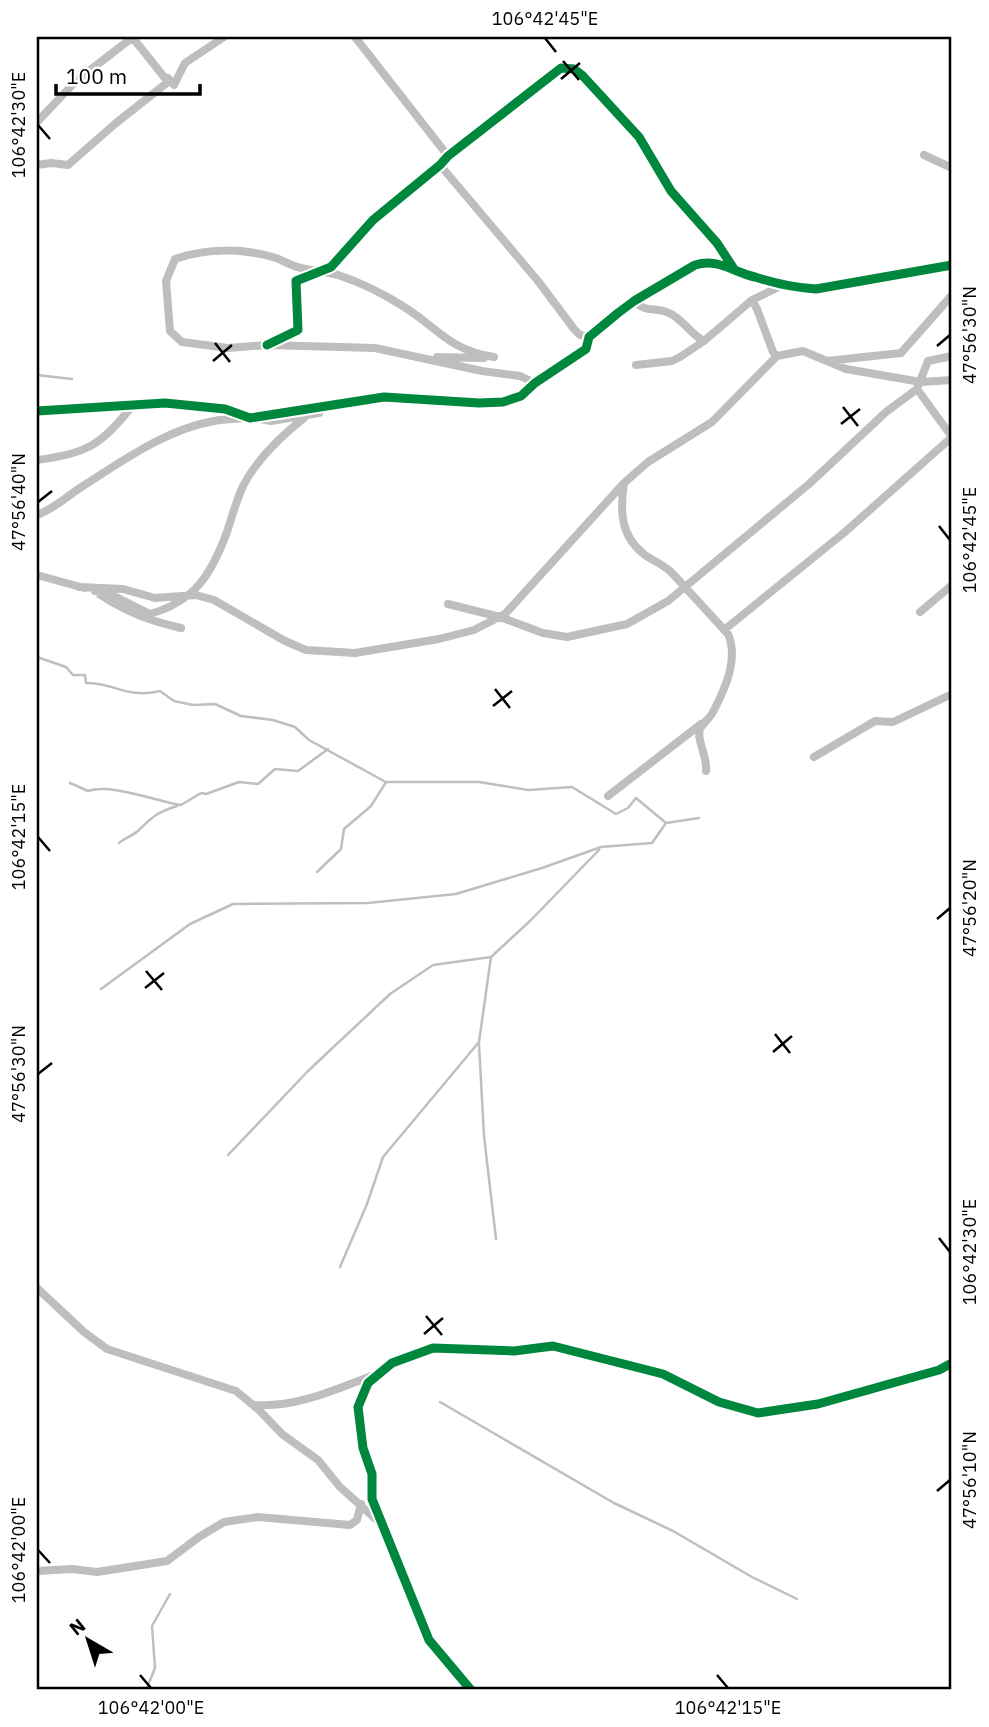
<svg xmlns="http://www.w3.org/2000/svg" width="989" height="1727" viewBox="0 0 989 1727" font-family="'IBM Plex Sans',sans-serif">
	<rect width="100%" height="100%" fill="#fff"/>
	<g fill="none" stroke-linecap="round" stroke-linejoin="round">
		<path stroke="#bfbfbf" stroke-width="2.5" d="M 37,375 L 72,379
			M 37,657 L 66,667 L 73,675 L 85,675 L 86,683 C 116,683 126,699 160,691 L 174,701 L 193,705 L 215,704 L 241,716 L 273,720 L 295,727 L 309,740 L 384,781
			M 70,783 L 88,791 C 110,783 156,801 181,805 L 201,793 L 206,794 L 239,782 L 258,784 L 275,769 L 298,771 L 328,749
			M 119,843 C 125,838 134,835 139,830 C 153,816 158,812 177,806
			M 317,872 L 341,849 L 344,829 L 371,806 L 386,782 L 479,782 L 528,790 L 572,787 L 616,814 L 628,808 L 636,798 L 666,823
			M 101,989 L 190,924 L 233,904 L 368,903 L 456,894 L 542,868 L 601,847 L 652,843 L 666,823 L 699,818
			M 479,1044 L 484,1136 L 496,1239
			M 228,1155 L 308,1071 L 390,994 L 433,965 L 491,957 L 530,921 L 599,850
			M 340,1267 L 367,1204 L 383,1157 L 479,1042 L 491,957
			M 440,1402 L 614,1503 L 673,1531 L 752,1577 L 797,1599
			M 146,1690 L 155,1668 L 152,1626 L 170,1594"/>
		<path stroke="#bebebe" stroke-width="8" d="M 355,37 L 448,156
			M 168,78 L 174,85 L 185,63 L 224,37
			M 37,122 L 76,81 L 133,37
			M 924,155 L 952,168
			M 37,165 L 51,163 L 68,165 L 116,123 L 168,82 L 133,38
			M 440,165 L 538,281 L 574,329 L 580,335 L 589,337
			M 752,300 L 757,309 L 773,352 L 777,356 L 803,351 L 846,369 L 921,382 L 952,380
			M 634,301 C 647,314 654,306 669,313 C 683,319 690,334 704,341
			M 271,343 L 298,330 L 296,281 L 331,267 L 373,220 L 440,165 L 448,156 L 561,68 L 574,69 L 582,75 L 639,137 L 671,191 L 717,243 L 734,269
			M 437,357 L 484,358
			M 494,357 C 446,349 438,327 401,305 C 382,293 359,282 338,275 C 326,272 313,271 301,268 C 292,266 284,261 276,258 C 244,248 206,248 175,259 L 166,281 L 170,331 L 182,342 L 228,348 L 267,345 L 375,348 L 482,371 L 520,376 L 535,383
			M 827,361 L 901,353 L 952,295
			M 636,365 L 672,361 L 680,357 L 704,341 L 752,300 L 785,284
			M 37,411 L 165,403 L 225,409 L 250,418 L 384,397 L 479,403 L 503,402 L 521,396 L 535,383 L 586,349 L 589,337 L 618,313 L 634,301 L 695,265 C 718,258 733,272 755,277 C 774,283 796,288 816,289 L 952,265
			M 260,419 L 271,421 L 319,413
			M 37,460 C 86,454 102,445 132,406
			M 37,515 C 54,509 67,496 83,486 C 122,461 167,429 214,421 C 225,419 236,419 247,418
			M 37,575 L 84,588
			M 79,587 L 123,589 L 155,598 L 196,595 L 214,600 L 285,641 L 306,650 L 355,653 L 439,639 L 474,630 L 505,614 L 624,483
			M 95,591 L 114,596 L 150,614 C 195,601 211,575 227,532 C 232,517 236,501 243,486 C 257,459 280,437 304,418
			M 99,594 C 126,612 150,621 181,628
			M 448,604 L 500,617 L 543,633 L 567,637 L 627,624 L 668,601 L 809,484 L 886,412 L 917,389 L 928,361 L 952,356
			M 920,612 L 952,585
			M 724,630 L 845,532 L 952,437 L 917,389
			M 814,757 L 875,721 L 893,722 L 952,694
			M 706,771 C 708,757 696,740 700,729 C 703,723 710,718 713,712 C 725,689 739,659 728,634 L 673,574 C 665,565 655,562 645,555 C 620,536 620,511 624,483 L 648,462 L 712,422 L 777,356
			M 608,796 L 701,724
			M 37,1288 L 84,1332 L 107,1349 L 236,1391 L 259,1410 L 282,1434 L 318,1460 L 340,1487 L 379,1522
			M 255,1405 C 297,1408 336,1389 374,1375
			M 37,1571 L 72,1569 L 97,1572 L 167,1561 L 199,1537 L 224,1522 L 258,1517 L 350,1525 L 357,1520 L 361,1504
			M 471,1690 L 429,1640 L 372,1499 L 372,1474 L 363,1448 L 358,1407 L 368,1383 L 392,1363 L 433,1348 L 514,1351 L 553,1346 L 663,1374 L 719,1402 L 758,1413 L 818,1404 L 939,1370 L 952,1363"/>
		<g stroke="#fff" stroke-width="13">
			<path id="cycleway" d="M 267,345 L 298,330 L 296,281 L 331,267 L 373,220 L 440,165 L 448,156 L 561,68 L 574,69 L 582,75 L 639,137 L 671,191 L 717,243 L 734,269
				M 37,411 L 165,403 L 225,409 L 250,418 L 384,397 L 479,403 L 503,402 L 521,396 L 535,383 L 586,349 L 589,337 L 618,313 L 634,301 L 695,265 C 718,258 733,272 755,277 C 774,283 796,288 816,289 L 952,265
				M 471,1690 L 429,1640 L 372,1499 L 372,1474 L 363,1448 L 358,1407 L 368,1383 L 392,1363 L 433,1348 L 514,1351 L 553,1346 L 663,1374 L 719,1402 L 758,1413 L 818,1404 L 939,1370 L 952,1363"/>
		</g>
		<use href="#cycleway" stroke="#00873e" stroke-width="9"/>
	</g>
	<path fill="none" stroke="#000" stroke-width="2.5" d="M 545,38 L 556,52M 563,61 L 579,80M 561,79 L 580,63M 38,125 L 50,139M 215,343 L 230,362M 937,346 L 950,335M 213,361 L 232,345M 843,407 L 858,426M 841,424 L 860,409M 38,502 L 52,491M 939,526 L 950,540M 495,689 L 510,708M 493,706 L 512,691M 38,837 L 50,851M 937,919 L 950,908M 146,971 L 162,990M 145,988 L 164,973M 775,1034 L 790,1053M 773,1052 L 792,1036M 38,1074 L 52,1063M 939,1238 L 950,1252M 426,1316 L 442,1335M 424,1334 L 443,1318M 937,1491 L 950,1480M 38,1550 L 50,1563M 140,1675 L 151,1688M 717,1675 L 728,1688"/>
	<rect width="989" height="1727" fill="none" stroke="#ffffff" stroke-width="77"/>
	<g transform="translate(88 1640) rotate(321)" stroke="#ffffff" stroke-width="5" paint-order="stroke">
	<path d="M0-5L12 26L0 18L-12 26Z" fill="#000000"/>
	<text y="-10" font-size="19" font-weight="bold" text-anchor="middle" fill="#000000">N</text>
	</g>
	<path d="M56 84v10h144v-10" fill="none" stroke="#000000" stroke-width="3.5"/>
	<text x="66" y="84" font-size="21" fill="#000000" stroke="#ffffff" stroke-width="5" paint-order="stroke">100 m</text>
	<rect x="38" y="38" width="912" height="1650" fill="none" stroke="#000" stroke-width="2.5"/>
	<g font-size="18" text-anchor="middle" fill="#000">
		<text x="545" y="25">106°42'45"E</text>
		<text transform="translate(19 125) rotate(-90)" y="6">106°42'30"E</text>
		<text transform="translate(970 335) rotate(-90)" y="6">47°56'30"N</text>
		<text transform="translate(19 502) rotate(-90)" y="6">47°56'40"N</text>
		<text transform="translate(970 540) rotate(-90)" y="6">106°42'45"E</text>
		<text transform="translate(19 837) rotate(-90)" y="6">106°42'15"E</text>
		<text transform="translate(970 908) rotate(-90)" y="6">47°56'20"N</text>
		<text transform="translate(19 1074) rotate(-90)" y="6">47°56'30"N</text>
		<text transform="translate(970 1252) rotate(-90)" y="6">106°42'30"E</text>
		<text transform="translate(970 1480) rotate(-90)" y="6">47°56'10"N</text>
		<text transform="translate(19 1550) rotate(-90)" y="6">106°42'00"E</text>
		<text x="151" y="1714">106°42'00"E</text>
		<text x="728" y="1714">106°42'15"E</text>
	</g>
</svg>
